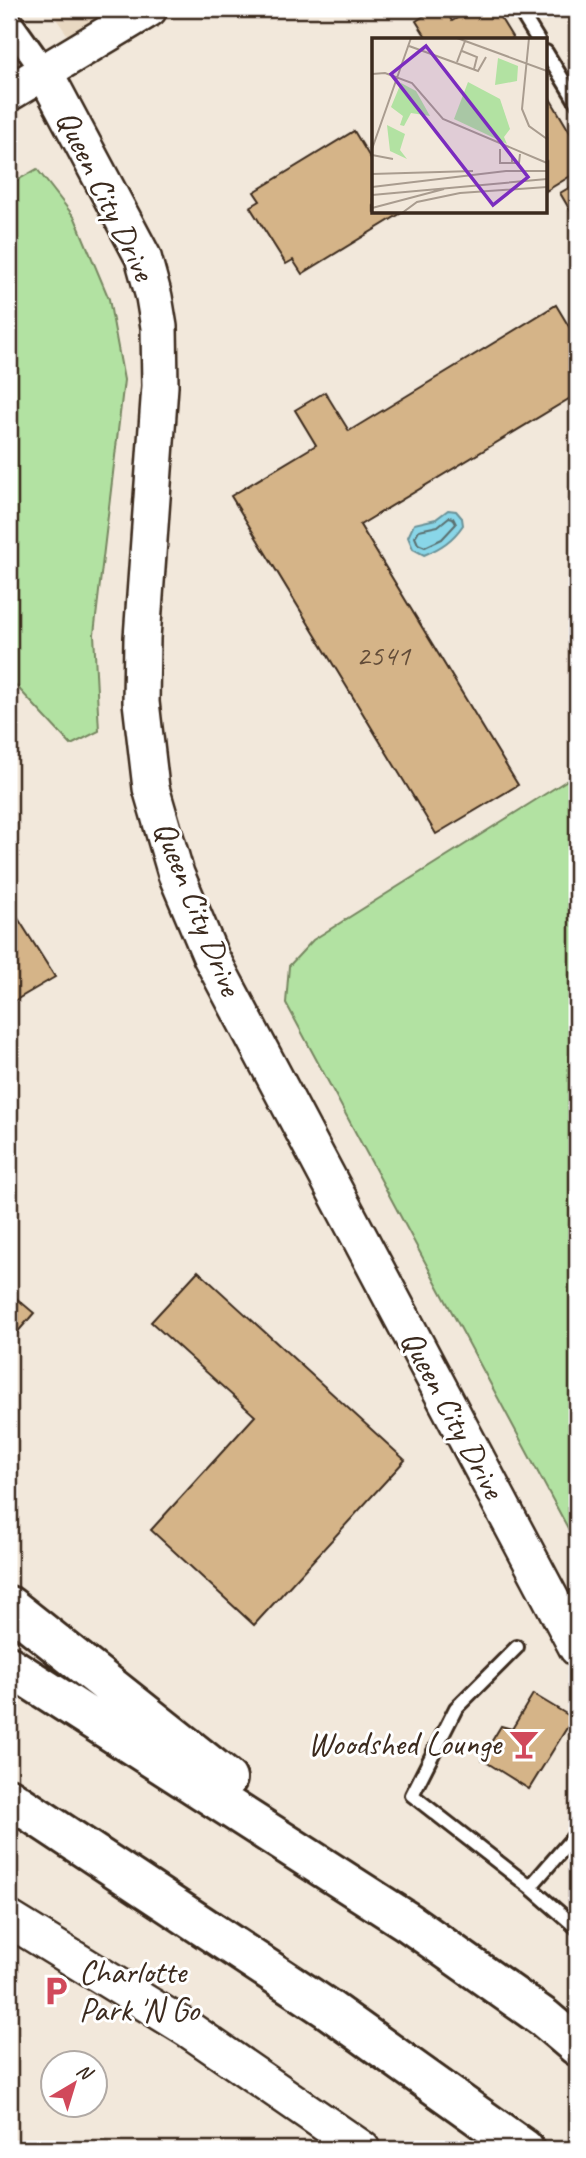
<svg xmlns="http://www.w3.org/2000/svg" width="586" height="2158" viewBox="0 0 586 2158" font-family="Caveat,sans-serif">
	<rect width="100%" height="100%" fill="#f2e8db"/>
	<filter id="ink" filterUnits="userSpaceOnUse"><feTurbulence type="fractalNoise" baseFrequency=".0143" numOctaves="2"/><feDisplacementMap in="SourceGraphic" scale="14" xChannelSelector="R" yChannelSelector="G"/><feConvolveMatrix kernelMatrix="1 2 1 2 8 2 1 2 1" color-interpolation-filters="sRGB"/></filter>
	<g filter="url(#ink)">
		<path fill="#e9d8c2" d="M 49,9 L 143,9 L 77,48 Z"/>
		<path fill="#b2e2a2" stroke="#768660" stroke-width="2" d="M 37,169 L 75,218 L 109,299 L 124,380 L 94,634 L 99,731 L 71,745 L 9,678 L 9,185 Z
			M 577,774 L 577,1545 L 286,1003 L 289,966 L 313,940 Z"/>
		<path fill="#89d6e8" stroke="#6a9197" stroke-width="2" d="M 448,510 L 456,511 L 462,518 L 463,525 C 453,540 441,548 424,555 L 413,549 L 408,537 L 414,524 L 436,519 Z"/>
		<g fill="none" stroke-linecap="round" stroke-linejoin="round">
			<path stroke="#5a6f6f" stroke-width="2" d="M 449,517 L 453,518 L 456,524 L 442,539 L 425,547 L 418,544 L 415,537 L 419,530 L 438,526 Z"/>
		</g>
		<path fill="#d5b488" stroke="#3b2a1e" stroke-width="2" d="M 435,9 L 444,9 L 452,21 L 473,9 L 495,9 L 514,40 L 428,40 L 416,21 Z
			M 546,92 L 577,144 L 577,172 L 546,191 Z
			M 354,131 L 374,164 L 374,212 L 403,212 L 302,274 L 293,260 L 286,264 L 250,207 L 260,201 L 254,192 Z
			M 577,183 L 577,222 L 560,193 Z
			M 556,305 L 577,340 L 577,394 L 360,525 L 518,785 L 436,834 L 231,496 L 316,445 L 295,410 L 325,392 L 349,431 Z
			M 14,912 L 55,977 L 9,1004 L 9,915 Z
			M 198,1271 L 405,1460 L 254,1625 L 151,1530 L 255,1416 L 151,1322 Z
			M 9,1292 L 34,1313 L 9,1342 Z
			M 533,1694 L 573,1718 L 529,1789 L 481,1759 L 501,1726 L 512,1729 Z"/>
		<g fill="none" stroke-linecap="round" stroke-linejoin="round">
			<g stroke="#3b2a1e" stroke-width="18">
				<path id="lane" d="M 519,9 L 538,40
					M 546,52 L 577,103
					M 517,1647 L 456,1708 L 412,1795 L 530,1887
					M 577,1833 L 530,1887 L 577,1928"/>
			</g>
			<g stroke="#3b2a1e" stroke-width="30">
				<path id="street" d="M 9,22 L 44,71"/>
			</g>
			<g stroke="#3b2a1e" stroke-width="40">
				<path id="secondary" d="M 44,71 L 143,257 L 154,297 L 159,327 L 160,386 L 142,638 L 141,702 L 151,788 L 176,874 L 211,957 L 577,1648
					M 9,93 L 149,9
					M 9,1919 L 188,2029 L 362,2149"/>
			</g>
			<g stroke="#3b2a1e" stroke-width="44">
				<path id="highway" d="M 9,1606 L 227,1779
					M 9,1666 L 408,1922 L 544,2018 L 577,2046
					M 9,1798 L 328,2009 L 524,2149"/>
			</g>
			<use href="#lane" stroke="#fff" stroke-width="12"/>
			<use href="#street" stroke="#fff" stroke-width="24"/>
			<use href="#secondary" stroke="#fff" stroke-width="35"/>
			<use href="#highway" stroke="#fff" stroke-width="38"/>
		</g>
	</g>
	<defs>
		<g id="bar-bare" transform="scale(2.415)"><path d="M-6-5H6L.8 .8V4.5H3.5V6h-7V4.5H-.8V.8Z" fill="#d1495b" stroke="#fff" stroke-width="2.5" paint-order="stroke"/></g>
		<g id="parking-bare" transform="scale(2.415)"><path d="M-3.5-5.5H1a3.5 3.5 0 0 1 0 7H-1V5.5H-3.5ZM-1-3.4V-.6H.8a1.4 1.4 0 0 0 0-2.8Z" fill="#d1495b" stroke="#fff" stroke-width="2.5" paint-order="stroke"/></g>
	</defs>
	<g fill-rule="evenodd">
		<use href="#bar-bare" x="524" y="1744"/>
		<use href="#parking-bare" x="56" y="1991"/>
	</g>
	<g text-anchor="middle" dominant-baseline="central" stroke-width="6" stroke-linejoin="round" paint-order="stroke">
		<g font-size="30" fill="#624c38">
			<text x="383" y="655">2541</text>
		</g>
		<g font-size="33" fill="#3b2a1e" stroke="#fff">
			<text transform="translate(106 195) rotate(64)">Queen City Drive</text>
			<text transform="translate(198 908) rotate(68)">Queen City Drive</text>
			<text transform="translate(453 1414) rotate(62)">Queen City Drive</text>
		</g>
		<g font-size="33" fill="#3b2a1e" stroke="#fff" text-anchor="end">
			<text x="501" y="1744">Woodshed Lounge</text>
			<text x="79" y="1972" text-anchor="start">Charlotte<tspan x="79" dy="38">Park 'N Go</tspan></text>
		</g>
	</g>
	<g transform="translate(372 38)">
		<rect width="175" height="175" fill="#f2e8db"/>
		<path d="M 126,20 L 146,28 L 145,43 L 123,47 ZM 96,44 L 128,61 L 138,91 L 132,99 L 135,106 L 82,81 ZM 29,45 L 44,53 L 58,78 L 39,75 L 32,88 L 28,87 L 31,78 L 19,69 ZM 15,87 L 33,96 L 28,112 L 35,121 L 18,113 Z" fill="#b2e2a2"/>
		<path fill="none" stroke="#a99c8f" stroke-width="2" d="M 85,0 L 175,33M 157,0 L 150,71 L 157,88 L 175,101M 37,8 L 106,33 L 114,19M 90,13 L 105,19 L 102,31M 85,24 L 93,3M 0,36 L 13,35 L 40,45 L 71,81 L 175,125M 0,111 L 39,0M 128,111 L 128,125 L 140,125M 0,117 L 21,121M 140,117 L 140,125 L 147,125 L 148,116M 0,136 L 101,133M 0,149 L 134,133 L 175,133M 0,157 L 175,141M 0,170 L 72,151M 30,175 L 45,164 L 88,155 L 175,149"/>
		<path fill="#7b2cbf" fill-opacity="0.15" stroke="#7b2cbf" stroke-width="3.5" d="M 54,8 L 156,139 L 121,167 L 19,36 Z"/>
		<rect width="175" height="175" fill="none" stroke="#3b2a1e" stroke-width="3.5"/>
	</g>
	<rect width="586" height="2158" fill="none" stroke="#fff" stroke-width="35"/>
	<rect x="18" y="18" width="551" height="2123" fill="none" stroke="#3b2a1e" stroke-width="2.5" filter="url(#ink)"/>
	<g transform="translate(74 2084) rotate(38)"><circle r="33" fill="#ffffff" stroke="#b1aaa5" stroke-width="2"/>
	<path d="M0-5L12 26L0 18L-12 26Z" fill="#d1495b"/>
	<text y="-10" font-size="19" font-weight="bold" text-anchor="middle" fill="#3b2a1e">N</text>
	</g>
</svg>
